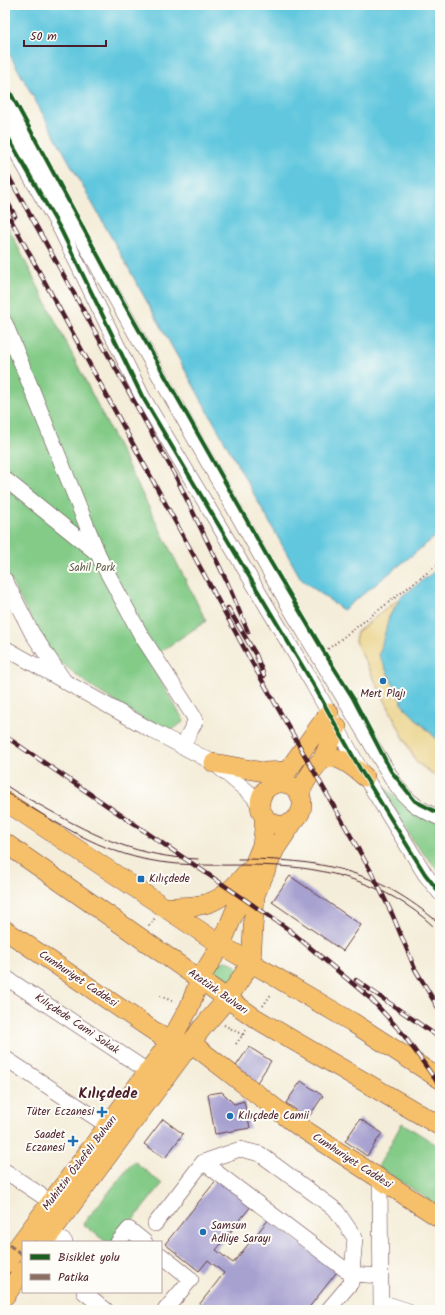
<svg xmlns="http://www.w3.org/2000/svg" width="445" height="1315" viewBox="0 0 445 1315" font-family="Kalam,sans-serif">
	<rect width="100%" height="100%" fill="#fdfcf7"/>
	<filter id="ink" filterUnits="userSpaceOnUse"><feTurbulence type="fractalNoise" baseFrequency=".025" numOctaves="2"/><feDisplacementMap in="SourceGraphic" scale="8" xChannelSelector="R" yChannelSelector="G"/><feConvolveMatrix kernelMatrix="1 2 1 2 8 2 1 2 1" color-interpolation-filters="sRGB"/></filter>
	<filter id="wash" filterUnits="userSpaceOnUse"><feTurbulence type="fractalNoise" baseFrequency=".012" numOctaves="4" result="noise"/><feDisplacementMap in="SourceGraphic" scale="16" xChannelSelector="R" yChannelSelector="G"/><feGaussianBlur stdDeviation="0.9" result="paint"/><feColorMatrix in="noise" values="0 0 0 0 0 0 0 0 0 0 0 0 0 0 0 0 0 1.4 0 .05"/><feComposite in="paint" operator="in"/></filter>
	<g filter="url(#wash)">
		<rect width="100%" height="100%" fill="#f4edd9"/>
		<path fill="#83cb87" stroke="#667559" d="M 5,221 L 206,621 L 148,660 L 184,721 L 167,734 L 93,688 L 54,657 L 24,607 L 5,569 Z
			M 379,783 L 402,802 L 440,820 L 440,872 L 414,843 Z
			M 226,961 C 237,963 239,968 241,978 L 218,990 L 211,972 L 221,962 Z
			M 402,1123 L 440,1147 L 440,1207 L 378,1167 Z
			M 134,1161 L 162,1184 L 115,1242 L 106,1242 L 83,1224 Z"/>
		<path fill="#eeda9e" stroke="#9c7c64" d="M 401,597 L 389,617 L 404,707 L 440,742 L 440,779 L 416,762 L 355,641 L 357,632 Z"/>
		<path fill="#61c7de" stroke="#567384" d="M 5,5 L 440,5 L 440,533 L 343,610 L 301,579 L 5,46 Z
			M 440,567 L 440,742 L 404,707 L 379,655 L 389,617 L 401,597 Z"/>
		<g id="blocks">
			<path fill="#a7a1d0" d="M 290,876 L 361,925 L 343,951 L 272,902 Z
				M 249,1047 L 271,1061 L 256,1084 L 234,1069 Z
				M 301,1081 L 323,1096 L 308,1118 L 286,1103 Z
				M 222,1092 L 234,1104 L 244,1101 L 250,1128 L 215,1134 L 208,1094 Z
				M 163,1119 L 183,1134 L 165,1158 L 144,1144 Z
				M 360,1119 L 382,1133 L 367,1156 L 345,1141 Z
				M 218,1178 L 252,1205 L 216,1250 L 233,1263 L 269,1219 L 337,1272 L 307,1310 L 195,1310 L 224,1273 L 208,1260 L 199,1271 L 165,1244 Z"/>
		</g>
	</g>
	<g filter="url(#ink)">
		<use href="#blocks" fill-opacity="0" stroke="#643e45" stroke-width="1"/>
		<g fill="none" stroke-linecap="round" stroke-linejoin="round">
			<g stroke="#643e45" stroke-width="16">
				<path id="minor" d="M 5,102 L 296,618 L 394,782 C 408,802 418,809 440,818
					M 5,132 L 61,230 L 142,396 L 313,684 L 360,769 L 425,874 L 440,893
					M 5,323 L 101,561 L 141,635 L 196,720 L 182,747
					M 5,479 L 98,554
					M 5,580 L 32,633 L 63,679
					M 5,648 L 153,731 L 214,763 L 253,796 L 261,808
					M 5,977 L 149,1072
					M 5,1058 L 108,1126
					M 203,1162 L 351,1274 L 381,1276
					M 5,1171 L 51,1202
					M 380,1180 L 381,1310
					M 155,1224 L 203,1162 L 240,1149 L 260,1154 L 336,1210 L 355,1238 L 351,1283 L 328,1310
					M 52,1232 L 65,1242
					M 118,1242 L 129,1229 L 145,1242
					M 161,1255 L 191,1279 L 165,1310
					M 84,1292 L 106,1310
					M 381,1302 L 406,1310"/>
			</g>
			<g stroke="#643e45" stroke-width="20">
				<path id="major" d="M 322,760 L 337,727
					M 214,763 L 263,772 L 287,771
					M 279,783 L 329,713
					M260 804a21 21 0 1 1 42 0a21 21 0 1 1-42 0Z
					M 299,794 C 319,755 328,744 365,777
					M 5,801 L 221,945 L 352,1022 L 440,1079
					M 5,843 L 255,1018 L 440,1126
					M 166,907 C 206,907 220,905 247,872
					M 5,930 L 170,1042
					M 191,1043 L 297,1125 L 440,1218
					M 44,1242 L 202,1028 L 228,998 L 251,963 L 255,895 L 275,849 L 296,818
					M 5,1264 L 170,1042 L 189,1008 L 200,979 L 221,945 L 262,845 L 264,829 L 264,815
					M 5,1296 L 23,1271"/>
			</g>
			<path stroke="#643e45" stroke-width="2" stroke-dasharray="1 3" stroke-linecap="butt" d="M 328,649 L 440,563
				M 149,926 L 155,918
				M 160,996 L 175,1002
				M 263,1006 L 272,993
				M 224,1025 L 243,1035
				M 236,1044 L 247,1029"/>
			<use href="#minor" stroke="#fff" stroke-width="15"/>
			<use href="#major" stroke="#f6c06b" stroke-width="19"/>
			<path stroke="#4a1f2b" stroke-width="1" d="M 5,785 C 18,794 33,801 47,809 C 98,838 139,857 198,859
				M 5,792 C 49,818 93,848 143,859 C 188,869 234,863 279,866 C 337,869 399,889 440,933
				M 238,859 C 321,859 376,869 440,924"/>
			<g stroke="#4a1f2b" stroke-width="4.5">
				<path id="rail" d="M 5,170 L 174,473 L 227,582 L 248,632
					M 5,197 L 15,216
					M 5,209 L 255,668 L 373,875 L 393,916 L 415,969 L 440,1011
					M 228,608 L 256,655 L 264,676
					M 5,736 L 288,929 L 371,999 L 403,1034 L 440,1086
					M 356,980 L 440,1038"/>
			</g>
			<use href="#rail" stroke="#fdfcf7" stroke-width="3" stroke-dasharray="9" stroke-linecap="butt"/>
			<path stroke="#8d6e63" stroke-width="3" stroke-dasharray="6 3" stroke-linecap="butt" d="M 9,1245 L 23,1255"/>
			<g stroke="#fdfcf7" stroke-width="6">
				<path id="cycleway" d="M 5,83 L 122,300 L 267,556 L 324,652 L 353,698 L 391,771 L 415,801 L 440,814
					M 5,132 L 61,230 L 142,396 L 313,684 L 360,769 L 425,874 L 440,893"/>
			</g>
			<use href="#cycleway" stroke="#1b5e20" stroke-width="4"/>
		</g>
	</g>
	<g fill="#1f6fb2" stroke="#fdfcf7" stroke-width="1.5">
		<circle cx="383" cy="681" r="4"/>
		<rect x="137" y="875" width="8" height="8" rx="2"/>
		<path d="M100 1106h4v4h4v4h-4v4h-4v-4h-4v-4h4z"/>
		<circle cx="230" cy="1116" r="4"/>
		<path d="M71 1135h4v4h4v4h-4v4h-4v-4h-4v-4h4z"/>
		<circle cx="203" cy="1232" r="4"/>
	</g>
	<g text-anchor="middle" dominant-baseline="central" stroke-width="4" stroke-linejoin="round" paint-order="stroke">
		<g font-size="11" fill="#5e5b4b" stroke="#fdfcf7">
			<text x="92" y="568">Sahil Park</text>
		</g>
		<g font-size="11" fill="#4a1f2b" stroke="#fdfcf7" text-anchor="start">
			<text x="383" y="694" text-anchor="middle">Mert Plajı</text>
			<text x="149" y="879">Kılıçdede</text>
			<text x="94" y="1112" text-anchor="end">Tüter Eczanesi</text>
			<text x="238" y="1116">Kılıçdede Camii</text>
			<text x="65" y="1135" text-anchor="end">Saadet<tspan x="65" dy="13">Eczanesi</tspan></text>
			<text x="211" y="1226">Samsun<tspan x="211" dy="13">Adliye Sarayı</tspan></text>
		</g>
		<g font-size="11" fill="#4a1f2b" stroke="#fdfcf7">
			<text transform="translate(78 979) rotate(34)">Cumhuriyet Caddesi</text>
			<text transform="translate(218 992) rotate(35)">Atatürk Bulvarı</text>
			<text transform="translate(77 1024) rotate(34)">Kılıçdede Cami Sokak</text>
			<text transform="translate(352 1161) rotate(33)">Cumhuriyet Caddesi</text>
			<text transform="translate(80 1163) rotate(-53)">Muhittin Özkefeli Bulvarı</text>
		</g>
		<g font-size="15" font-weight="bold" fill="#4a1f2b" stroke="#fdfcf7">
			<text x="108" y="1094">Kılıçdede</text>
		</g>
	</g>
	<rect width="445" height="1315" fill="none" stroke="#fdfcf7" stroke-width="20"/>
	<rect x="22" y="1241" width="140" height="52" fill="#fdfcf7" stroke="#b5a4a5"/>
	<rect x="30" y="1254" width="20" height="6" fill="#1b5e20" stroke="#b5a4a5"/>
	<text x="58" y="1261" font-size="12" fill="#4a1f2b">Bisiklet yolu</text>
	<rect x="30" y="1274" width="20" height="6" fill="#8d6e63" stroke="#b5a4a5"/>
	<text x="58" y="1281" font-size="12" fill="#4a1f2b">Patika</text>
	<path d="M24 40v6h82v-6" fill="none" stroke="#4a1f2b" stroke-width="2"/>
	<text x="30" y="40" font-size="12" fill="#4a1f2b" stroke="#fdfcf7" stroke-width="3" paint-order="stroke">50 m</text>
</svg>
